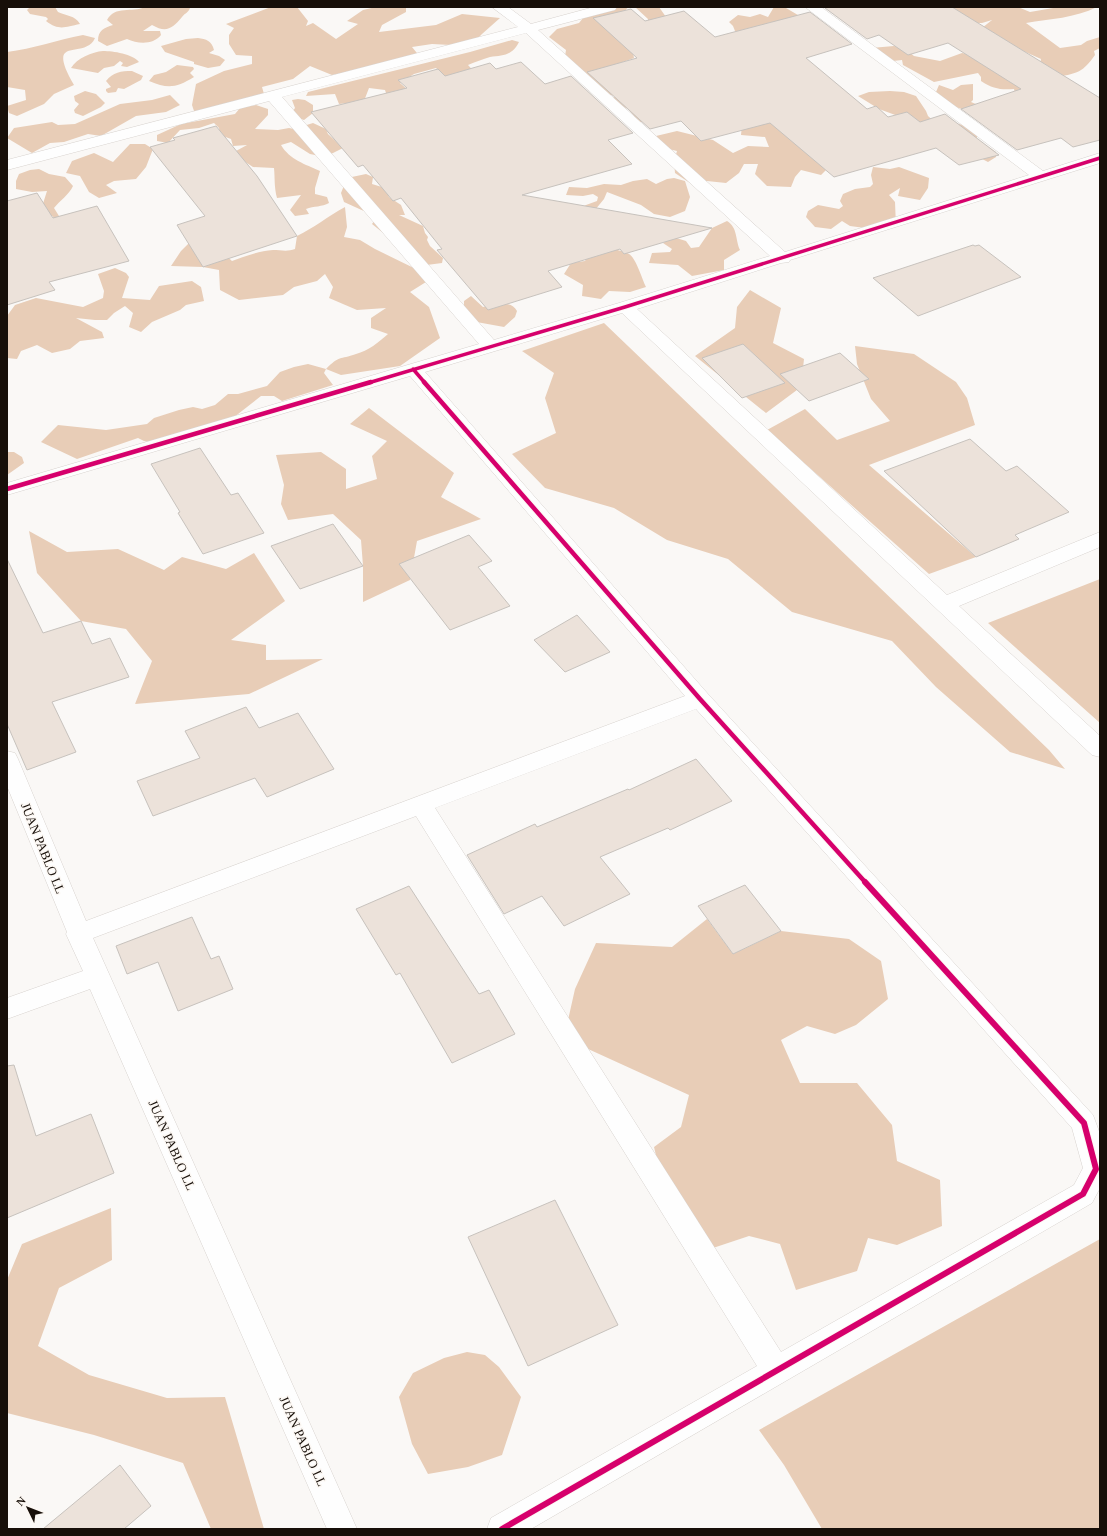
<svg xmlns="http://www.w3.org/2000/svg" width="1107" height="1536" viewBox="0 0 1107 1536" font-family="Georgia,serif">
	<rect width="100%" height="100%" fill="#faf8f6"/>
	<path fill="#e8cdb7" d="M 30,7 L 55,7 L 58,12 C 66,16 75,15 80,24 C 65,27 59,31 46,21 L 48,19 L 46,17 L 30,14 L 27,10 Z
		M 145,7 L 190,8 C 188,13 185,13 182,17 C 172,29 166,33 152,25 L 143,31 L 160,31 L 161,35 C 153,45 138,44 127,39 L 107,46 L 98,41 C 98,30 104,28 113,25 L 107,20 C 115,5 132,13 145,7 Z
		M 271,7 L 297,7 L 308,21 L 306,26 L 313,23 L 336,39 L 358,24 L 347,21 L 363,10 L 376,7 L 406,7 L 406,12 L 382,25 L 379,32 L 436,25 L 462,14 L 500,18 L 482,34 L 470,46 L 432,44 L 412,47 L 421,58 L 332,75 L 310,66 L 293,79 L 262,87 L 264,94 L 195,114 L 192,105 L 196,84 L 224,71 L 252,64 L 252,56 L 236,55 L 229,44 L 229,35 L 234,28 L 226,24 Z
		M 605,7 L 628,7 L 625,11 L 634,58 L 620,63 L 616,70 L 652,121 L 633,123 L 634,116 L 628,109 L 610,100 L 616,96 L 589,91 L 564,62 L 566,50 L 549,37 L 557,29 L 579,23 L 588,12 Z
		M 635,7 L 659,7 L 666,17 L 648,23 L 648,19 Z
		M 774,7 L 786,8 L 803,18 L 777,27 L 771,22 L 742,33 L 735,31 L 733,26 L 729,22 L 738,15 L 750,17 L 760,14 L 768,17 Z
		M 949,7 L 1018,7 L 1030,12 L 1059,7 L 1097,7 C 1075,18 1050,19 1026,23 L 1060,48 L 1081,45 L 1087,41 L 1100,37 L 1100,48 L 1094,51 L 1095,55 C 1083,72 1078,73 1058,77 L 1040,65 L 1041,59 L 1008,44 L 982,28 L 992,20 L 982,23 L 961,23 Z
		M 83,35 L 95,38 C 85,61 44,33 74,85 L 54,94 L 44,104 L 17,116 L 9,113 L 7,106 L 26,100 L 25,90 L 7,87 L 7,52 C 33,49 57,40 83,35 Z
		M 198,38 C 206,39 212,41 214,50 L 209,53 L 219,56 L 225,60 L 220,66 L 208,68 L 194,64 L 194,62 L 165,52 L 161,46 L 186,39 Z
		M 512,40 L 519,42 C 512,56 503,55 490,57 C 483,59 475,62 468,65 L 479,77 L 476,107 L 436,68 L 414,74 L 400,83 L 408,90 L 387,96 L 385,90 L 369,88 L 364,101 L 339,104 L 335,94 L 306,96 L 308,92 L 470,52 Z
		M 894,46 L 905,49 L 914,56 L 940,61 L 962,53 L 971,55 L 1029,85 L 1015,93 L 1014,89 C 1001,90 993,89 981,81 L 981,77 L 978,73 L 934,82 L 903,65 L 902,60 L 884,62 L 871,48 Z
		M 103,51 C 113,51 133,54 139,62 L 127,67 L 121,66 L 123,63 L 120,61 L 114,66 L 104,68 L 98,73 L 71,68 C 77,58 92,52 103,51 Z
		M 177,65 L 193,67 L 194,69 L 190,73 L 194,77 C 176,88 168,89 149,81 L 154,75 L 166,72 Z
		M 132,71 L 143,76 L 141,80 L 124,89 L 118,88 L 116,92 L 108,93 L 106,91 L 106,89 L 111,87 L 106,81 C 113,72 121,71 132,71 Z
		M 973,84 L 973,100 L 971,102 L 983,107 L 970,112 L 933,99 L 939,85 L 953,90 L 961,85 Z
		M 85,91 L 96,94 L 105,103 L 101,107 L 83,116 L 75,113 L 74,110 L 79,104 L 75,101 L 74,96 Z
		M 890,91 L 904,92 L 916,96 L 926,111 L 928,116 L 938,125 C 955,121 963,123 977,134 L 977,139 L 996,152 L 996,157 L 988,162 L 898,116 L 879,109 L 858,96 L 869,92 Z
		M 170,95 L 180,105 L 166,112 L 136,116 L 101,136 L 88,134 L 64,142 L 50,143 L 32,153 L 7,138 L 14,128 L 52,122 L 58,125 L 75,124 L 120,104 L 152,100 Z
		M 298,99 L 305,100 L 313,105 L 313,113 L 304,120 L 290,115 L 295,108 L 292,100 Z
		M 256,105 L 268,109 L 268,115 L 255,129 L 278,130 L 289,128 L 294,129 L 313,123 L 326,129 L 328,134 L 343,148 L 325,157 L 310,154 L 291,142 L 281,145 C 290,160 305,164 320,171 L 315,188 L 315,194 L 327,197 L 329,203 C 322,207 314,206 306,209 L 309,214 L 295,216 L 290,210 L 301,195 L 277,198 C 274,187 275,178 274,168 L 253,167 L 239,158 L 236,151 L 247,145 L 233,146 L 231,139 L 220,135 L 219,128 L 214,123 L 199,128 L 180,130 L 168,143 L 157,141 L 157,135 L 181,124 L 235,114 L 240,108 Z
		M 777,110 L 826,170 L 821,175 L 801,170 L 795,177 L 791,187 L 767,186 L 755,174 L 758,164 L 744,164 L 739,173 L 726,183 L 707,181 L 693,185 L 675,173 L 674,161 L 677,151 L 656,146 L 656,136 L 677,131 L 713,140 L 733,153 L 748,146 L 769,147 L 765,137 L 741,135 L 742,125 Z
		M 130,144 L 145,144 L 153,149 L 146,167 L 136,179 L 114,181 L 106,185 L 117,193 L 99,198 L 89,192 L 80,176 L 66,173 L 72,161 L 94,153 L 113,162 Z
		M 873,167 L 890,169 L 899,167 L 929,178 L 928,188 L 920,200 L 898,196 L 900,188 L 889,195 L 895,202 L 896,226 L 880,230 L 850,226 L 842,221 L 831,229 L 815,227 L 806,217 L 808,211 L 818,205 L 839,209 L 843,206 L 840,201 L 843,194 L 855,189 L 870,187 L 873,184 L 871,175 Z
		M 39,169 L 49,174 L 65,177 L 73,186 C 69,195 60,200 54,208 L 59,216 L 54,224 L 53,216 L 32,223 L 40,213 L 47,191 L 32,192 L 16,189 L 16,181 L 19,174 L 30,170 Z
		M 366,174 L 373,177 L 372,184 L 385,188 L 389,197 L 401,205 L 405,215 L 399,215 L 423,226 L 425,233 L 428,237 L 427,240 L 430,246 L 443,258 L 442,263 L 419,266 L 387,236 L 372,224 L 377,217 L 344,202 L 341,193 L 347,178 Z
		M 674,178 L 685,181 L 690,197 L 685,211 L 670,217 L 654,214 L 641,205 L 607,192 L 604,199 L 595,210 L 568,215 L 586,205 L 597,201 L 598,197 L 593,194 L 583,196 L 566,195 L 569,187 L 587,188 L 604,184 L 621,185 L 633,181 L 647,179 L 656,184 L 667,179 Z
		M 345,207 L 347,227 L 344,237 L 360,240 L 375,249 L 424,273 L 426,282 L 410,292 L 429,307 L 440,338 L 400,366 L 341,375 L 326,369 L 324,373 L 333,385 L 282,401 L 274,396 L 261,396 L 215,432 L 164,445 L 144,441 L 138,438 L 77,459 L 41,442 L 58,425 L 106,430 L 147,424 L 154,418 L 179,410 L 193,407 L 202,409 L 215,405 L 228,394 L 238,394 L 267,386 L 280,372 L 294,367 L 308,364 L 326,369 C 340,355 339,360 356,354 C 368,351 379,342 388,334 L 371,328 L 371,318 L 386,308 L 357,310 L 329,298 L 333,287 L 325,274 L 317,281 L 294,287 L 283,295 L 239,300 L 220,290 L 219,270 L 203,267 L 171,266 L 181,251 L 190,242 L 219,249 L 232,261 C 246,256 259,251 273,250 C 281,250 287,252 295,249 L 297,236 C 314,228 328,216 345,207 Z
		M 727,221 C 738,228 735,239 740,250 L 724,260 L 724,270 L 692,276 L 678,265 L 649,263 L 652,253 L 670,252 L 672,249 L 663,243 L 673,237 L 686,241 L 691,248 L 699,247 L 712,228 Z
		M 611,248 C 616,250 624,251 629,254 C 636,258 642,279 646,287 L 630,292 L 609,291 L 601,299 L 582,296 L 583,285 L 564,274 L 571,263 L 585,261 L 588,255 Z
		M 115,268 L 126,273 L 129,277 L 122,298 L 150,300 L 159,286 L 192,281 L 201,287 L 204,301 L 186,305 L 180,310 L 152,322 L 141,332 L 129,327 L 133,313 L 125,306 L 114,313 L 107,320 L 95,320 L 76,318 L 102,332 L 104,338 L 80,341 L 70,349 L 52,353 L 37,345 L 21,351 L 17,359 L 7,358 L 7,316 L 15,305 L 36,298 L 83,307 L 103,298 L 104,291 L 98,274 Z
		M 750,290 L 781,308 L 773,343 L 804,359 L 801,387 L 766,413 L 695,356 L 735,328 L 737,307 Z
		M 471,296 L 483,307 C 495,305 511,299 517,311 L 515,317 L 504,327 L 471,321 L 464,314 L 464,301 Z
		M 604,323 L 1049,750 L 1065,769 L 1010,752 L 936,687 L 892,641 L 792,612 L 728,559 L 667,540 L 614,508 L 545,488 L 512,454 L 556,433 L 545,398 L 554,373 L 522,351 Z
		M 855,346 L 914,354 L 956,382 L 967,398 L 975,425 L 869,465 L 976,557 L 929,574 L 767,430 L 805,409 L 837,440 L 890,421 L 871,399 L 857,364 Z
		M 369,408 L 454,473 L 441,497 L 481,519 L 417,541 L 410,580 L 363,602 L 363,566 L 361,540 L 333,514 L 288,520 L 281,504 L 284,485 L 276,455 L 321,452 L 346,469 L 346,489 L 377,479 L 372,456 L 387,441 L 350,424 Z
		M 7,452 L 14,452 L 22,457 L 24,463 L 7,475 Z
		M 29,531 L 67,552 L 118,549 L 164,570 L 182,557 L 226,569 L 254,553 L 285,601 L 231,640 L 266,645 L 266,660 L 323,659 L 249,694 L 135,704 L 152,661 L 126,629 L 81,621 L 37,573 Z
		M 1100,579 L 1100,723 L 988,623 Z
		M 707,919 L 733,954 L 781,931 L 849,939 L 881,961 L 888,999 L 856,1025 L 835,1034 L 807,1026 L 781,1040 L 800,1083 L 857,1083 L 892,1125 L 897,1161 L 940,1180 L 942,1226 L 897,1245 L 868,1238 L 857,1271 L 796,1290 L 780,1244 L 749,1236 L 713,1248 L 669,1209 L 654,1147 L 681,1127 L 689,1095 L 564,1038 L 575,989 L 596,943 L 672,947 Z
		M 111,1208 L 112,1260 L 59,1288 L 38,1346 L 89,1375 L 167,1398 L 225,1397 L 264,1529 L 211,1529 L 183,1463 L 94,1435 L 7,1413 L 7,1280 L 22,1244 Z
		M 1100,1239 L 1100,1529 L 822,1529 L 784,1465 L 759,1430 Z
		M 467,1352 L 485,1355 L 499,1367 L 521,1397 L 502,1455 L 468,1467 L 428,1474 L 412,1444 L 399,1397 L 413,1373 L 444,1358 Z"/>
	<path fill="#ece2da" stroke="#c7c2bd" d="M 831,7 L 952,7 L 1100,98 L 1100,140 L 1073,147 L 1061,138 L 1017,150 L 961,109 L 1021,89 L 948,43 L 908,55 L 879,35 L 867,39 L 825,8 Z
		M 631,9 L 645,21 L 684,11 L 715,37 L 810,12 L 852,44 L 806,58 L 867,109 L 876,106 L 888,117 L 907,112 L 920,122 L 945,114 L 999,155 L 959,165 L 936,148 L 834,177 L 770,123 L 701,141 L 681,121 L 650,129 L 587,72 L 637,58 L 593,18 Z
		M 521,62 L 545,84 L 571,76 L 633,133 L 608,140 L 632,164 L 522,195 L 712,228 L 624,254 L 620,249 L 548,271 L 562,287 L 488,310 L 437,250 L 442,249 L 401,198 L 393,201 L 363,165 L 358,167 L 311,112 L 407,88 L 398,80 L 438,69 L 445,76 L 490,63 L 496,69 Z
		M 216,126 L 257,176 L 297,236 L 203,267 L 177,225 L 205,216 L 150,147 L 175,140 L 173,138 Z
		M 37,193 L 53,218 L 97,206 L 129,261 L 49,282 L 55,290 L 7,305 L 7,201 Z
		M 973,245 L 975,246 L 979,245 L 1021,277 L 918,316 L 873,278 Z
		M 743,344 L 785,383 L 742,398 L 702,358 Z
		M 840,353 L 869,379 L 809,401 L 780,374 Z
		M 970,439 L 1006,471 L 1017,466 L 1069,512 L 1015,535 L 1019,539 L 976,557 L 884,471 Z
		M 200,448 L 231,495 L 238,493 L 264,533 L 203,554 L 178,513 L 180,512 L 151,464 Z
		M 333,524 L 363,566 L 300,589 L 271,546 Z
		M 469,535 L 492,561 L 478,567 L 510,606 L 450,630 L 399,564 Z
		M 7,559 L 43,633 L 81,621 L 92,644 L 110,638 L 129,677 L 52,702 L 76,752 L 27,770 L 7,724 Z
		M 577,615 L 610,652 L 565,672 L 534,640 Z
		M 246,707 L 259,728 L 298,713 L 334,769 L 267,797 L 255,778 L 153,816 L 137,781 L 200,758 L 185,731 Z
		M 696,759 L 732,801 L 670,830 L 668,828 L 600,857 L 630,894 L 564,926 L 542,896 L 504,914 L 467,855 L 535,824 L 537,827 L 628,789 L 629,790 Z
		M 745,885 L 781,931 L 733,954 L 698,906 Z
		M 409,886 L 479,994 L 489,990 L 515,1034 L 452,1063 L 400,973 L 396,975 L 356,909 Z
		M 192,917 L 211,959 L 219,956 L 233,989 L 178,1011 L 158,962 L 127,974 L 116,946 Z
		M 14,1065 L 36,1136 L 91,1114 L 114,1173 L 7,1218 L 7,1066 Z
		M 555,1200 L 618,1325 L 528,1366 L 468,1237 Z
		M 120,1465 L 151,1506 L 124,1529 L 43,1529 Z"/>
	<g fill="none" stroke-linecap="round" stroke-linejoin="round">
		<g stroke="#d8d3cf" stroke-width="1">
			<path id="street" d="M 492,7 L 508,7 L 531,24 L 594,7 L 617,7 L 615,10 L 538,30 L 785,252 L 1029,175 L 805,7 L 821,7 L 1043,171 L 1100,153 L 1100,163 L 790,260 L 789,262 L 781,263 L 637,309 L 947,595 L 1100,532 L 1100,547 L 959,606 L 1100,736 L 1100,757 L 1092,755 L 622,313 L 425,372 L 708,694 L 1093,1115 L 1100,1134 L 1100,1188 L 1092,1203 L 531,1529 L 487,1529 L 491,1518 L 757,1366 L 416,816 L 93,938 L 357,1529 L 327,1529 L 90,989 L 7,1019 L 7,998 L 83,971 L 66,934 L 67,932 L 7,786 L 7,751 L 15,753 L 18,759 L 86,921 L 685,696 L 410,376 L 7,495 L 7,483 L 479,344 L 269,101 L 7,170 L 7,160 L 518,27 ZM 526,33 L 770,256 L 619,303 L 494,340 L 282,97 ZM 696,709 L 1072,1128 L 1083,1168 L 1074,1185 L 781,1352 L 435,808 Z"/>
		</g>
		<use href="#street" fill="#fefefe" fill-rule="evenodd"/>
		<g stroke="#fcf8f4" stroke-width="5.5">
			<path id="cycleway-far2" d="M 413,369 L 425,383
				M 368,383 L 625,307 L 1100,158"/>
		</g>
		<g stroke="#fcf8f4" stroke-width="7">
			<path id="cycleway-far1" d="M 424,382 L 700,699 L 866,883
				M 7,489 L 371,382"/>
		</g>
		<g stroke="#fcf8f4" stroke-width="8">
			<path id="cycleway" d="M 502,1529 L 1083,1194 L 1096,1169 L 1084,1123 L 865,882"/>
		</g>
		<use href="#cycleway-far2" stroke="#d6006c" stroke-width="3.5"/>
		<use href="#cycleway-far1" stroke="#d6006c" stroke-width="4.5"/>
		<use href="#cycleway" stroke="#d6006c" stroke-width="6"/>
	</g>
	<g text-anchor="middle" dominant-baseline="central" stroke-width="3" stroke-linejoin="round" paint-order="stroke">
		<g font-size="13" fill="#170f09" stroke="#fcf8f4">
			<text transform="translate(43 848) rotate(68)">JUAN PABLO LL</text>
			<text transform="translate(172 1145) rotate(66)">JUAN PABLO LL</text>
			<text transform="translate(303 1441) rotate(66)">JUAN PABLO LL</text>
		</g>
	</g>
	<rect width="1107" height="1536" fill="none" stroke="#170f09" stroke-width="16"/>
	<g transform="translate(28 1508) rotate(313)" stroke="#fcf8f4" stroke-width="3" paint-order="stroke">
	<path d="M0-3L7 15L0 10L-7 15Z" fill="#170f09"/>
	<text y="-6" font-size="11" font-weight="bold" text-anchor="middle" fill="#170f09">N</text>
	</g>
</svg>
